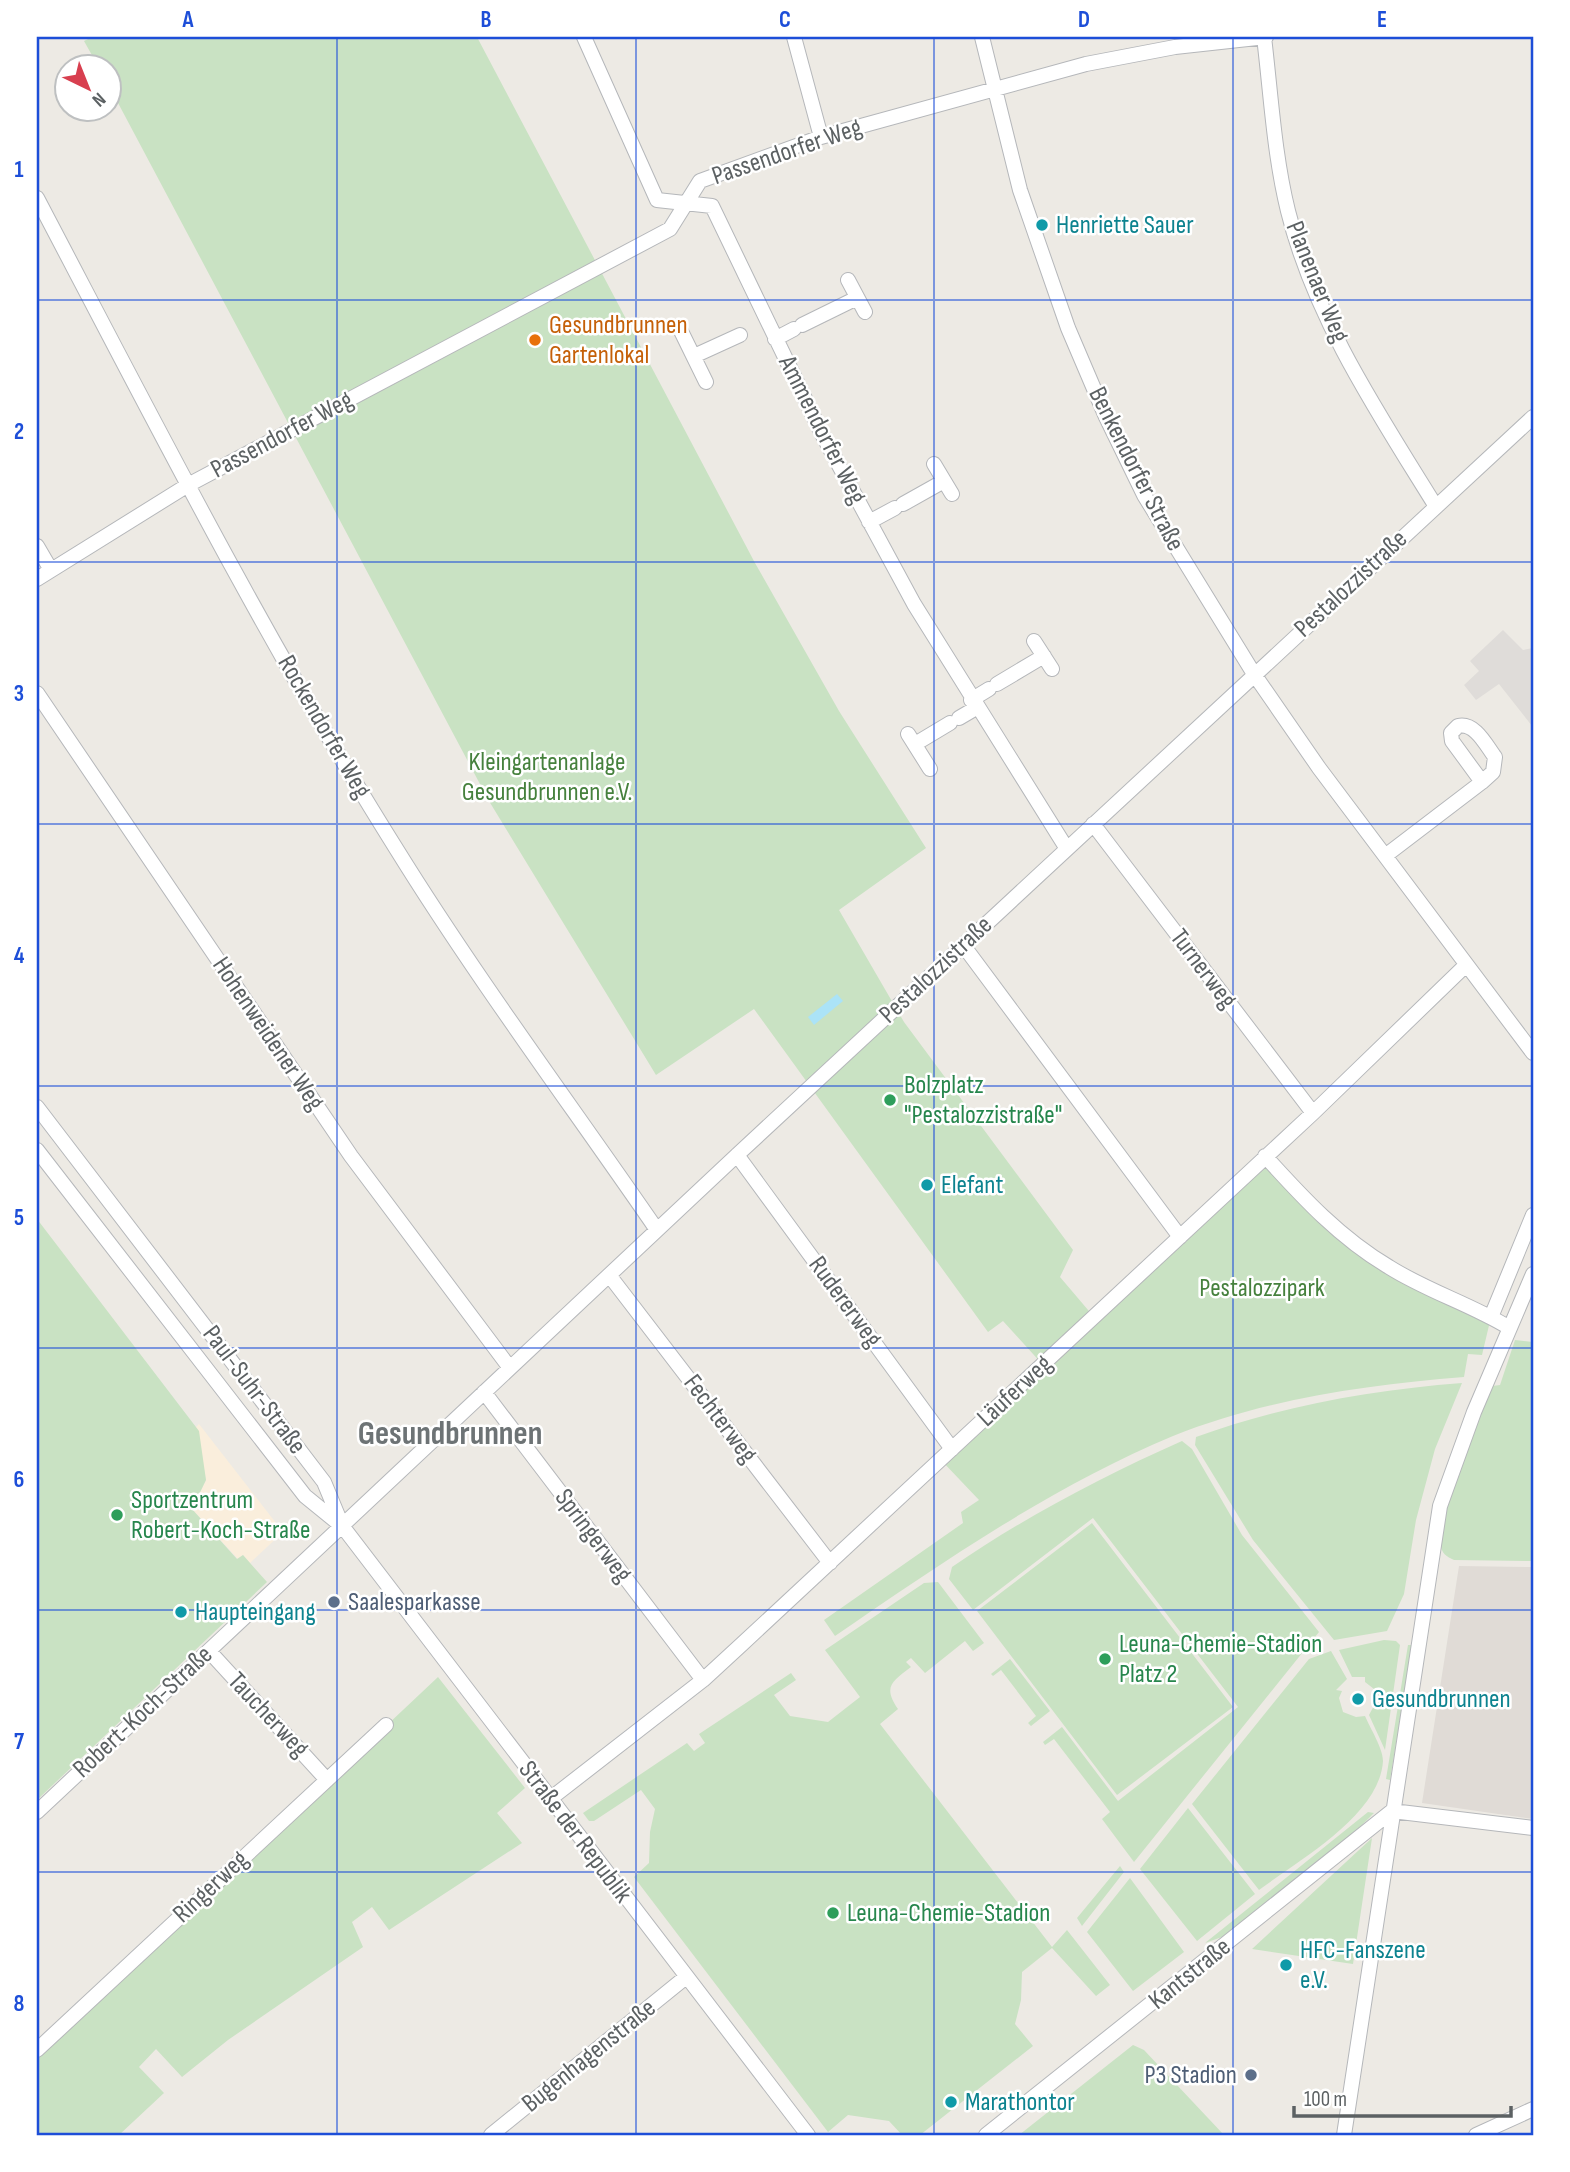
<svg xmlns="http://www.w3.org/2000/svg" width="1570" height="2172" viewBox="0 0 1570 2172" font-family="'Sofia Sans Condensed',sans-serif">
	<rect width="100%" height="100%" fill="#edeae4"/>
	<path fill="#faeedc" d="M 199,1424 L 283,1532 L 250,1563 L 243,1555 L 238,1559 L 192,1509 L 206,1480 L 196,1427 Z"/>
	<path fill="#dfdcd9" d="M 1503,630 L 1523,650 L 1533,648 L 1532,726 L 1499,684 L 1476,700 L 1464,685 L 1479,671 L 1470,661 Z"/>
	<path fill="#e0dbd6" d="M 1459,1566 L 1533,1567 L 1533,1819 L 1422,1803 Z"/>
	<path fill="#c9e2c3" d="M 92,37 L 477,37 L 755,563 L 839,711 L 926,848 L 839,910 L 904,1022 L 1073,1250 L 1060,1277 L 1094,1317 L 1265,1156 L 1340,1232 L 1491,1317 L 1482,1355 L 1468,1354 L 1464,1377 C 1366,1385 1265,1399 1173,1436 C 1051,1487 943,1562 835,1636 L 824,1620 L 963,1523 L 961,1512 L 979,1500 L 941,1460 L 1043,1365 L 1003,1321 L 988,1332 L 754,1009 L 656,1075 L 489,801 L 109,86 L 108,66 L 98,66 L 84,41 Z
		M 37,1219 L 199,1431 L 206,1480 L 192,1509 L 237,1559 L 243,1555 L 267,1582 L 37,1800 Z
		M 1515,1340 L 1533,1342 L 1533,1561 L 1454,1560 C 1447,1557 1441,1553 1441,1545 C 1440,1500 1471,1439 1487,1397 L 1492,1386 L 1500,1385 Z
		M 1462,1383 L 1435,1449 L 1416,1520 L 1404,1594 L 1387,1631 L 1334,1640 L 1253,1540 L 1195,1445 L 1196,1437 C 1282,1406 1371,1390 1462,1383 Z
		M 1182,1441 L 1192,1449 L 1242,1535 L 1319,1632 L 1134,1862 L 1102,1819 L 1110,1812 L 1054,1739 L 1045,1745 L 1043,1742 L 1062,1727 L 1118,1801 L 1238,1707 L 1093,1518 L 973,1610 L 949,1579 L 952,1567 C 1025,1517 1101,1477 1182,1441 Z
		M 1092,1523 L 1233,1707 L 1117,1795 L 977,1611 Z
		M 938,1582 L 984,1643 L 973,1651 L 965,1641 L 925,1673 L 911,1658 L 906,1662 L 911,1667 C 893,1681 882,1686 898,1709 L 880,1724 L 1052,1947 L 1067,1930 L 1110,1985 L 1096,1996 L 1052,1948 L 1022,1972 L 1021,2000 L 1015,2024 L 1033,2046 L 920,2135 L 902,2135 L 889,2121 L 848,2115 L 828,2132 L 634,1877 L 649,1863 L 650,1832 L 655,1809 L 641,1790 L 594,1821 L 589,1821 L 583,1813 L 687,1743 L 694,1751 L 705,1743 L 699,1734 L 791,1673 L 796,1680 L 774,1695 L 790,1716 L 828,1722 L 860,1697 L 825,1650 L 924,1583 Z
		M 1384,1640 L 1396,1641 L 1400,1645 L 1385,1750 L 1369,1715 L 1376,1702 L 1374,1689 L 1365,1682 L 1365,1677 L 1352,1677 L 1339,1650 Z
		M 1408,1645 L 1412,1645 L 1390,1780 L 1386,1779 Z
		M 1331,1651 L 1347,1679 L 1336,1690 L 1342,1691 L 1339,1698 L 1343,1712 L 1356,1717 L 1365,1716 C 1370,1728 1383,1748 1383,1761 C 1380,1815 1299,1860 1259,1890 L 1192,1804 L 1309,1659 Z
		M 1010,1659 L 1050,1711 L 1031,1726 L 1028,1723 L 1036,1716 L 1001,1670 L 993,1676 L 991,1674 Z
		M 438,1677 L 525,1788 L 497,1813 L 522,1843 L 389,1930 L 372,1907 L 352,1922 L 363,1947 L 228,2040 L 182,2077 L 156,2049 L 139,2067 L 164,2093 L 119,2135 L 37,2135 L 37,2055 Z
		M 1188,1808 L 1255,1894 L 1197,1941 L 1140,1869 Z
		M 1368,1812 L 1374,1813 L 1353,1834 L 1222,1937 L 1205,1943 Z
		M 1372,1838 L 1353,1964 L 1252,1949 Z
		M 1120,1866 L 1124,1872 L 1082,1926 L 1077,1918 Z
		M 1130,1878 L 1184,1952 L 1133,1991 L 1087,1932 Z
		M 1133,2045 L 1144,2050 L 1224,2135 L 1019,2135 Z"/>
	<path fill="#abe3f7" d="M 837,994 L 843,1001 L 814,1025 L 808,1017 Z"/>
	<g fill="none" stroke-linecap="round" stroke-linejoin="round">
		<g stroke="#b5b7ba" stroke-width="16">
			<path id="minor" d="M 584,37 L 657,200 L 712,206 L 822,434 L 914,604 L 1067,849
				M 794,37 L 821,137
				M 982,37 L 1020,190 L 1068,328 L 1106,417 L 1144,495 L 1254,674 L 1319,768 L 1533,1053
				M 1264,37 C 1271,95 1274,154 1288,211 C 1314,317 1378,413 1435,505
				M 37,198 C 152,417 265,640 397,850 C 477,979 571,1105 657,1230
				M 848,280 L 865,312
				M 802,325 L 857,298
				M 679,327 L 706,382
				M 775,339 L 794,329
				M 694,356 L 740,335
				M 934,464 L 952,494
				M 903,504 L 944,481
				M 869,522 L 895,508
				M 37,546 L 51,570
				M 37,579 L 188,485 L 670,229 L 700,181 L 821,137 L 1086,64 L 1175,47 L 1266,37
				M 1034,641 L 1052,669
				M 997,684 L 1044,656
				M 37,693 L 351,1156 L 510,1368
				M 971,700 L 989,689
				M 959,718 L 976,708
				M 908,734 L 930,769
				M 915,744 L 950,723
				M 1093,824 L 1313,1113
				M 1385,856 L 1482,782 L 1493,772 L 1495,757 C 1486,745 1475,722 1458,726 L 1451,733 L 1452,741 L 1482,782
				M 963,945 L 1180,1237
				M 37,1107 L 324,1482 L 341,1523
				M 37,1150 L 305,1496 L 343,1527 L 808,2135
				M 737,1155 L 952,1449
				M 1265,1156 C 1303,1198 1340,1238 1389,1267 C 1427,1291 1470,1304 1508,1327
				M 609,1275 L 830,1563
				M 1491,1317 L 1533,1215
				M 484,1392 L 703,1680
				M 209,1651 L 327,1780
				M 550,1799 L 703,1680 L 741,1645 L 1313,1113 L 1466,965
				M 37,1812 L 737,1155 L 1533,417
				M 37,2050 L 386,1725
				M 491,2135 L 686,1977
				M 986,2135 L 1392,1811 L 1533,1828
				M 1344,2135 L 1440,1506 L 1474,1412 L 1533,1274
				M 1476,2135 L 1533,2109"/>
		</g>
		<use href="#minor" stroke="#fff" stroke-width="14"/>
	</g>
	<path fill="none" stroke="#1d4ed8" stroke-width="2" stroke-opacity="0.55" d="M 337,37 L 337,2135M 636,37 L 636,2135M 934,37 L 934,2135M 1233,37 L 1233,2135M 37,300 L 1533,300M 37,562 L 1533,562M 37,824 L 1533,824M 37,1086 L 1533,1086M 37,1348 L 1533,1348M 37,1610 L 1533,1610M 37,1872 L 1533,1872"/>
	<g fill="#0f9aa8" stroke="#fff" stroke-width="2.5">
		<circle cx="1042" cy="225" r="7"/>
		<circle cx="927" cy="1185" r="7"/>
		<circle cx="181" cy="1612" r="7"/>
		<circle cx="1358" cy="1699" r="7"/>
		<circle cx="1286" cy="1965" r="7"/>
		<circle cx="951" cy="2102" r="7"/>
	</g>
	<circle fill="#e8710a" stroke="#fff" stroke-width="2.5" cx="535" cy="340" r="7"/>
	<g fill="#2e9e5b" stroke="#fff" stroke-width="2.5">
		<circle cx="890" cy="1100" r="7"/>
		<circle cx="117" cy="1515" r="7"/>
		<circle cx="1105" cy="1659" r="7"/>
		<circle cx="833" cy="1913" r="7"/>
	</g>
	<g fill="#5c6f8a" stroke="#fff" stroke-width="2.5">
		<circle cx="334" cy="1602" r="7"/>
		<circle cx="1251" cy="2075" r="7"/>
	</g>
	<g text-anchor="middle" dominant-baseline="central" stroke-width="5" stroke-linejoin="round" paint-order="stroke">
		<g font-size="26" fill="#5c6163" stroke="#fff">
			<text transform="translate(787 152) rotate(-19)">Passendorfer Weg</text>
			<text transform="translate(1317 282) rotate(68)">Planenaer Weg</text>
			<text transform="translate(822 430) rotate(63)">Ammendorfer Weg</text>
			<text transform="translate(282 435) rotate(-28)">Passendorfer Weg</text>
			<text transform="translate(1136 469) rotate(63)">Benkendorfer Straße</text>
			<text transform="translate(1351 584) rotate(-43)">Pestalozzistraße</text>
			<text transform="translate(324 727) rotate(60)">Rockendorfer Weg</text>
			<text transform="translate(1203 969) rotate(53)">Turnerweg</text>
			<text transform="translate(936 970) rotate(-43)">Pestalozzistraße</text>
			<text transform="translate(268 1034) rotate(56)">Hohenweidener Weg</text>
			<text transform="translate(845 1302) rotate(54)">Rudererweg</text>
			<text transform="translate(254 1390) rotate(53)">Paul-Suhr-Straße</text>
			<text transform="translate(1015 1391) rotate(-43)">Läuferweg</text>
			<text transform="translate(720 1419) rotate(53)">Fechterweg</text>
			<text transform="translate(593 1536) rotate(53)">Springerweg</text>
			<text transform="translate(143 1712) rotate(-43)">Robert-Koch-Straße</text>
			<text transform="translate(268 1715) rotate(47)">Taucherweg</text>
			<text transform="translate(575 1832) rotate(53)">Straße der Republik</text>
			<text transform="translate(211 1887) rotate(-43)">Ringerweg</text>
			<text transform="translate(1190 1974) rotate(-39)">Kantstraße</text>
			<text transform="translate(589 2056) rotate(-39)">Bugenhagenstraße</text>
		</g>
		<g font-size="26" fill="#0d838f" stroke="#fff" text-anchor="start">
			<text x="1056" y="225">Henriette Sauer</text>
			<text x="941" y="1185">Elefant</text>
			<text x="195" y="1612">Haupteingang</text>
			<text x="1372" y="1699">Gesundbrunnen</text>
			<text x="1300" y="1950">HFC-Fanszene<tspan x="1300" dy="30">e.V.</tspan></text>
			<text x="965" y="2102">Marathontor</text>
		</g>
		<g font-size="26" fill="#c56008" stroke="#fff" text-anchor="start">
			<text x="549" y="325">Gesundbrunnen<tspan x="549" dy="30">Gartenlokal</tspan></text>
		</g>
		<g font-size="26" fill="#46813d" stroke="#fff">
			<text x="547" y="762">Kleingartenanlage<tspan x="547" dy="30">Gesundbrunnen e.V.</tspan></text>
			<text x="1262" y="1288">Pestalozzipark</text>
		</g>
		<g font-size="26" fill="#27864d" stroke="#fff" text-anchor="start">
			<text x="904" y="1085">Bolzplatz<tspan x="904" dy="30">"Pestalozzistraße"</tspan></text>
			<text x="131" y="1500">Sportzentrum<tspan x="131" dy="30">Robert-Koch-Straße</tspan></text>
			<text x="1119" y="1644">Leuna-Chemie-Stadion<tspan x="1119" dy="30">Platz 2</tspan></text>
			<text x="847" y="1913">Leuna-Chemie-Stadion</text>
		</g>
		<g font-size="26" fill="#4e5e75" stroke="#fff" text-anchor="start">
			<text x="348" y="1602">Saalesparkasse</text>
			<text x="1237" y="2075" text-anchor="end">P3 Stadion</text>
		</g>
		<g font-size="33" font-weight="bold" fill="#6d7375" stroke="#fff">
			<text x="450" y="1434">Gesundbrunnen</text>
		</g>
	</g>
	<rect width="1570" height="2172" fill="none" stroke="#ffffff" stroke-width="77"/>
	<g transform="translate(88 88) rotate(137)"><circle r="33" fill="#ffffff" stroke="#bec0c1" stroke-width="2"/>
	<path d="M0-5L12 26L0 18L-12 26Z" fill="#d83f4f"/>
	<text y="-10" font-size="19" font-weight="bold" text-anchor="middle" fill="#5c6163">N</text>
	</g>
	<path d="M1294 2106v10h217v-10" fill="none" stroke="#5c6163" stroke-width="3.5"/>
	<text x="1304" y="2106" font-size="21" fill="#5c6163" stroke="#ffffff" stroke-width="5" paint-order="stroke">100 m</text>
	<rect x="38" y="38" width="1494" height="2096" fill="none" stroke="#1d4ed8" stroke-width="2.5"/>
	<g font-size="23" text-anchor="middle" font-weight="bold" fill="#1d4ed8">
		<text x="188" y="27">A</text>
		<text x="486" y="27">B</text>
		<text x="785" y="27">C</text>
		<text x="1084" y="27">D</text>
		<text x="1382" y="27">E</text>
		<text x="19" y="177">1</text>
		<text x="19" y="439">2</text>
		<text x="19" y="701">3</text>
		<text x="19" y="963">4</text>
		<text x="19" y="1225">5</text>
		<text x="19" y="1487">6</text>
		<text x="19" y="1749">7</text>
		<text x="19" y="2011">8</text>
	</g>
</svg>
